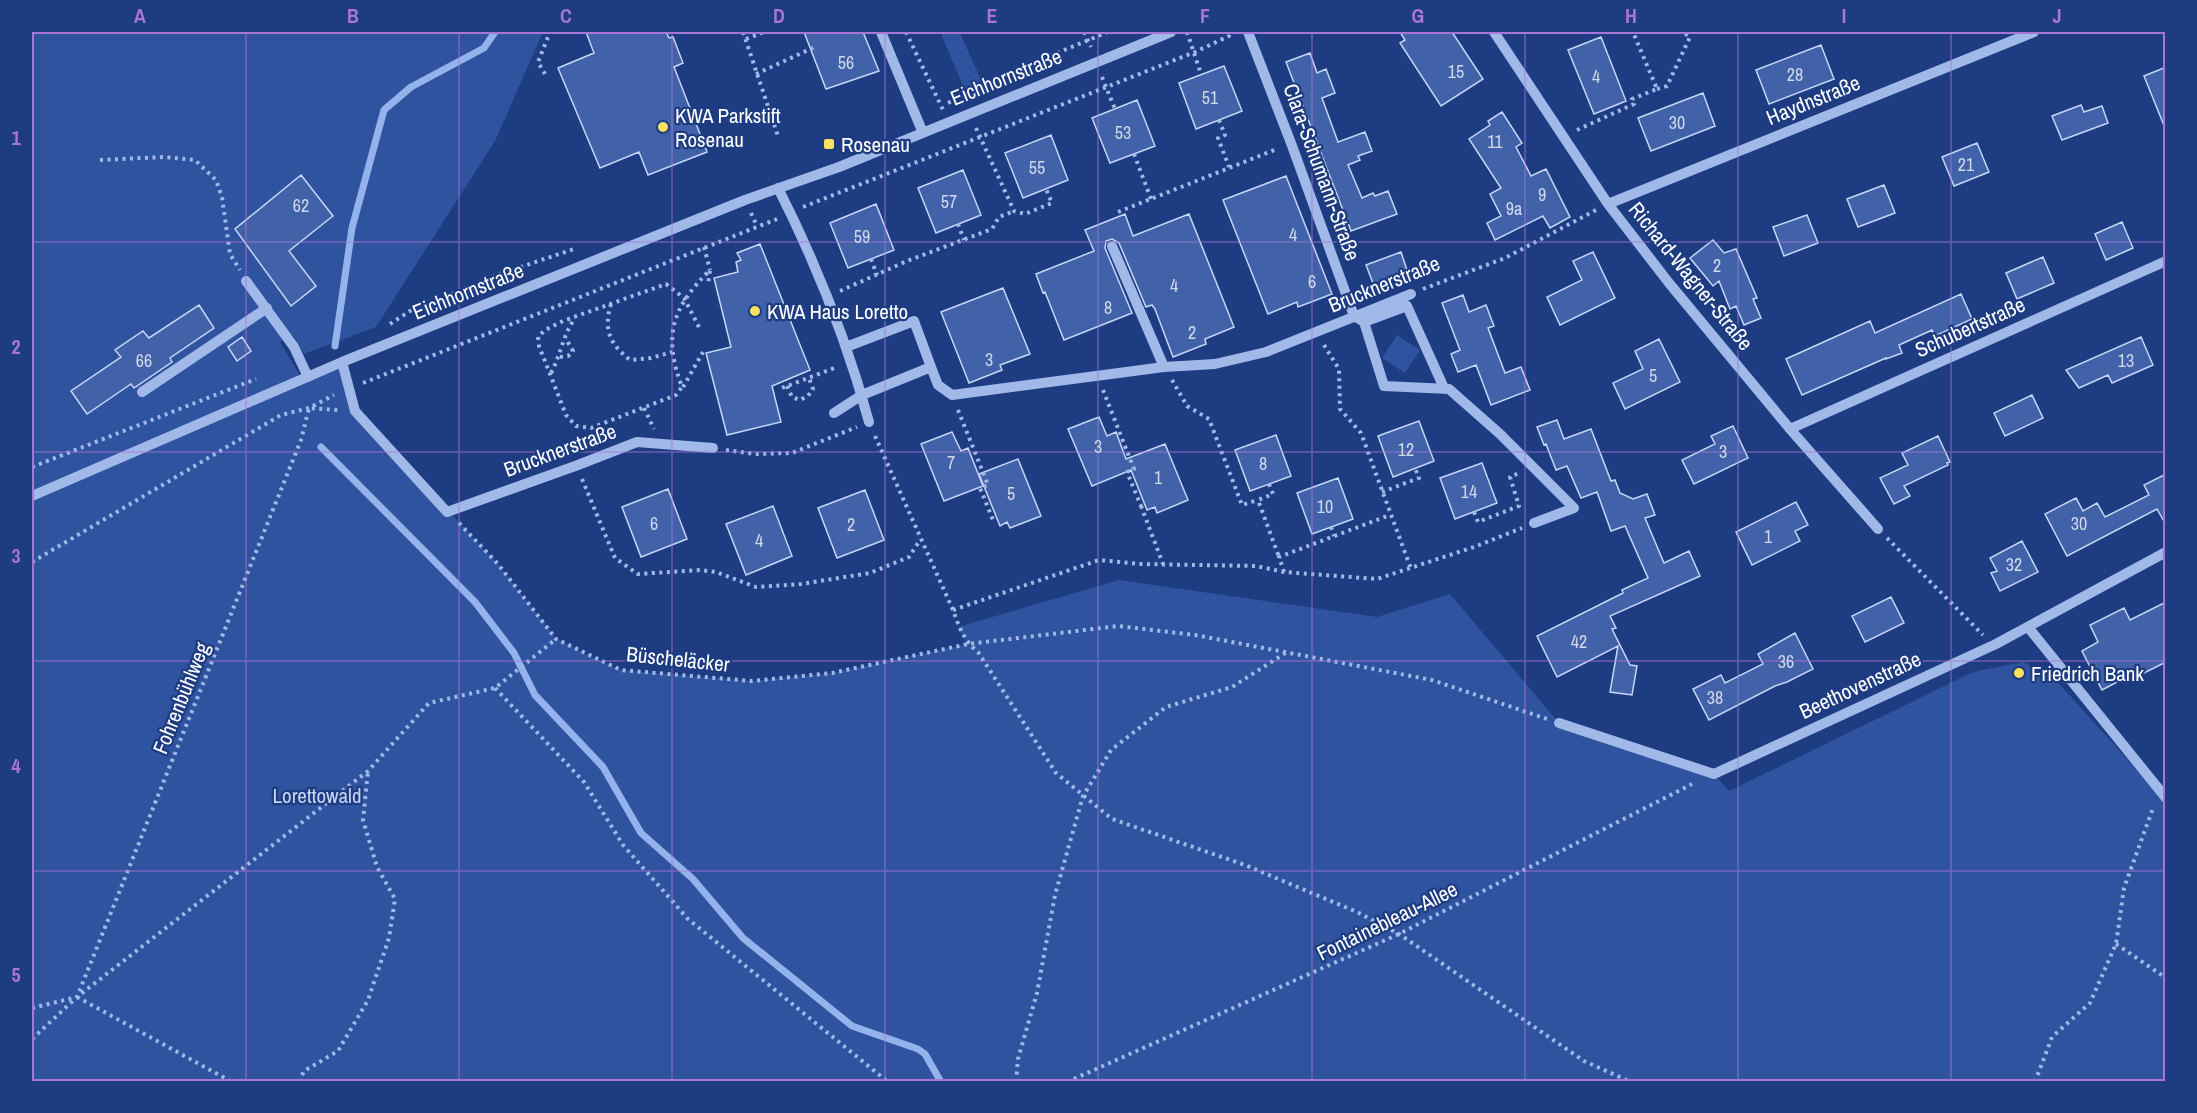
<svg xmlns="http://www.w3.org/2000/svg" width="2197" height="1113" viewBox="0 0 2197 1113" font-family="'Archivo Narrow',sans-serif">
	<rect width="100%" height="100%" fill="#1d3c81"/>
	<path fill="#3053a0" d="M 32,32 L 543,32 L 495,141 L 376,327 L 304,354 L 292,334 L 280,342 L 302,379 L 342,362 L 355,411 L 498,564 L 556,638 L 592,657 L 621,670 L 751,681 L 832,673 L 967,644 L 958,627 L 1119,580 L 1377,617 L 1450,594 L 1559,723 L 1714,774 L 1729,791 L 1973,672 L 2023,662 L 2053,677 L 2165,801 L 2165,1081 L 32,1081 Z
		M 940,32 L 963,32 L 960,33 L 986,91 L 968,97 Z
		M 1397,335 L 1420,350 L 1405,373 L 1382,358 Z"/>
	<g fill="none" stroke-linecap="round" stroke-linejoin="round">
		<path stroke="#94b2eb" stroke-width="7" d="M 335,346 L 352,228 L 384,110 L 411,87 L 484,48 L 495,32
			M 321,447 L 475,602 L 514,653 L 535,695 L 603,767 L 641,833 L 693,879 L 743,938 L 852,1026 L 918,1049 L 925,1054 L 941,1082"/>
	</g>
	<path fill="#4162a9" stroke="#c6d6f7" stroke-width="1.5" d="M 586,32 L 666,32 L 669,38 L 673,37 L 683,63 L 674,67 L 707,152 L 648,175 L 639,152 L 600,168 L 558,68 L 594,53 Z
		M 804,32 L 863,32 L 879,71 L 826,89 Z
		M 1400,32 L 1452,32 L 1483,79 L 1441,106 L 1400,43 L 1405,40 Z
		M 1601,37 L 1626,101 L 1594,114 L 1568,50 Z
		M 1821,45 L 1834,79 L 1769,104 L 1756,70 Z
		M 1310,53 L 1317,73 L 1326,69 L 1335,93 L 1322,98 L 1338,142 L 1365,132 L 1372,151 L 1358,156 L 1360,160 L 1348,165 L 1362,198 L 1373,193 L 1375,196 L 1388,191 L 1397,214 L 1351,231 L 1286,62 Z
		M 1224,66 L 1242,111 L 1196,129 L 1179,83 Z
		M 2166,67 L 2166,128 L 2165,128 L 2144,76 Z
		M 1703,93 L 1715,126 L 1651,151 L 1638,118 Z
		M 1137,100 L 1155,146 L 1110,163 L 1092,118 Z
		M 2081,105 L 2084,112 L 2102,106 L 2108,123 L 2062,140 L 2052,116 Z
		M 1502,112 L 1522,143 L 1516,147 L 1531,176 L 1546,169 L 1570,217 L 1550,228 L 1543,216 L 1495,240 L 1487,223 L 1501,216 L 1490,194 L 1501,188 L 1469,139 L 1490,125 L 1488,121 Z
		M 1051,135 L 1068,180 L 1023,198 L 1005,153 Z
		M 1977,143 L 1989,172 L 1954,186 L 1942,157 Z
		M 963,170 L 981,215 L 936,233 L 918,188 Z
		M 301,175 L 333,216 L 289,251 L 316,286 L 291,306 L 235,229 Z
		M 1286,176 L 1332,294 L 1298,307 L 1297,302 L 1268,314 L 1223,200 Z
		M 1884,185 L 1895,213 L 1858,227 L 1847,199 Z
		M 876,204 L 894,250 L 848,268 L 830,223 Z
		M 1125,214 L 1133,236 L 1189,214 L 1234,327 L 1205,339 L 1206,344 L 1173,357 L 1155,309 L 1152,305 L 1146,307 L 1119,243 L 1112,239 L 1106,241 L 1105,248 L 1132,313 L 1064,340 L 1045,292 L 1043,293 L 1036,274 L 1094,251 L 1085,230 Z
		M 1807,215 L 1818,243 L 1784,256 L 1773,227 Z
		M 2122,222 L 2133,248 L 2106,260 L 2095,234 Z
		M 1713,240 L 1724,253 L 1736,249 L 1757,298 L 1753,299 L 1761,318 L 1744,325 L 1736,306 L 1730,309 L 1719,281 L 1713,286 L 1690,258 Z
		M 760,244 L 810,370 L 772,386 L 781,422 L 727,435 L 706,353 L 731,347 L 714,278 L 738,272 L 736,262 L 741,260 L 737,253 Z
		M 1401,252 L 1410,279 L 1376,291 L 1366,265 Z
		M 1593,252 L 1615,298 L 1560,325 L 1547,297 L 1582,280 L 1573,261 Z
		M 2043,257 L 2054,283 L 2017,299 L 2006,273 Z
		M 1003,288 L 1030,354 L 1000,365 L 1002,370 L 969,383 L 941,312 Z
		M 1961,294 L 1972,319 L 1935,336 L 1932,330 L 1899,345 L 1902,353 L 1886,359 L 1886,358 L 1802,395 L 1786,359 L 1870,321 L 1875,333 Z
		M 1463,295 L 1469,312 L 1486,305 L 1494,326 L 1488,328 L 1505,373 L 1521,367 L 1530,390 L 1491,405 L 1476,365 L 1458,372 L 1451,354 L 1460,350 L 1442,303 Z
		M 199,305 L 214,328 L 170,358 L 172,362 L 134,388 L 131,384 L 87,414 L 71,391 L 121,357 L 115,350 L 143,331 L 149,338 Z
		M 242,337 L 251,351 L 237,361 L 228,347 Z
		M 2141,337 L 2153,365 L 2112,383 L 2108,375 L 2079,388 L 2066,370 Z
		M 1659,339 L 1680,382 L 1625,409 L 1613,383 L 1643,369 L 1635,351 Z
		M 2032,395 L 2043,418 L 2005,436 L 1994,413 Z
		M 1099,417 L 1107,436 L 1116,432 L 1126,459 L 1165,444 L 1188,500 L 1157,513 L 1155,507 L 1147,510 L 1131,470 L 1092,486 L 1068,429 Z
		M 1557,420 L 1564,439 L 1591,429 L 1611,481 L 1615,480 L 1620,493 L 1633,499 L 1647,494 L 1655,515 L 1645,518 L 1664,563 L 1689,551 L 1700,576 L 1610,616 L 1616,628 L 1612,629 L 1630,665 L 1637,666 L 1632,695 L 1610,692 L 1618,646 L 1557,677 L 1537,636 L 1623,593 L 1622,590 L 1648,578 L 1625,526 L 1611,531 L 1597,492 L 1581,498 L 1567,466 L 1556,470 L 1546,444 L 1544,445 L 1537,427 Z
		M 1419,421 L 1434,461 L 1393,477 L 1378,436 Z
		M 1733,426 L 1748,458 L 1694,484 L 1682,460 L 1715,444 L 1711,436 Z
		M 952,432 L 961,451 L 968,448 L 983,486 L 944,501 L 921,444 Z
		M 1276,435 L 1291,476 L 1250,491 L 1235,450 Z
		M 1938,436 L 1950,462 L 1947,463 L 1948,465 L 1904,486 L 1910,496 L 1894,504 L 1880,478 L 1908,465 L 1902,453 Z
		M 1018,459 L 1041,516 L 1010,528 L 1007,522 L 1000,526 L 979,474 Z
		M 1482,463 L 1497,503 L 1455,519 L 1440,478 Z
		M 2166,474 L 2166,525 L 2157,509 L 2067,556 L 2045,514 L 2076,498 L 2083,511 L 2097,503 L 2105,517 L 2149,495 L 2144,485 Z
		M 1338,478 L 1353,519 L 1312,534 L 1297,493 Z
		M 668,489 L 687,539 L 641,557 L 622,507 Z
		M 865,490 L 884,540 L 837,558 L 818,508 Z
		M 1796,502 L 1808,525 L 1795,531 L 1800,541 L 1752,565 L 1736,532 Z
		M 773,506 L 792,556 L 746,575 L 726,524 Z
		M 2022,541 L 2038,572 L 2000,591 L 1991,573 L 1997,571 L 1990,558 Z
		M 1891,597 L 1904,623 L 1865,642 L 1852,616 Z
		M 2166,602 L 2166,662 L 2140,675 L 2138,671 L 2102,690 L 2082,651 L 2098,642 L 2090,625 L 2124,608 L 2130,620 Z
		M 1795,633 L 1813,669 L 1787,682 L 1775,686 L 1709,720 L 1693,689 L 1721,675 L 1725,683 L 1763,664 L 1758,654 Z"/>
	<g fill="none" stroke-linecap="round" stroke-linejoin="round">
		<path stroke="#a1b9e9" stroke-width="4" stroke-dasharray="3 4.5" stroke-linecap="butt" d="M 743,32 L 778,136
			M 906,32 L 943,110
			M 1084,32 L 1091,47
			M 1187,32 L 1201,74
			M 746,39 L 764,32
			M 545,74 L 538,62 L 550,32
			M 756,74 L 815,47
			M 1102,77 L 1115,109
			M 1657,89 L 1667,86 L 1690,37 L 1683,32
			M 948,103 L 999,77 L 1108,32
			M 1219,120 L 1225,135 L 1218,138 L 1229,167
			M 976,128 L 1014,211 L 1025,214 L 1052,203 L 1046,189
			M 1577,130 L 1634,104 L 1632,99 L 1657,89 L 1633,32
			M 1134,154 L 1151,199
			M 100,160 L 164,157 L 195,160 L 216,180 L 222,197 L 230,254 L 240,270
			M 803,207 L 1195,52 L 1229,36 L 1230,32
			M 1118,212 L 1277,149
			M 751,213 L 757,226
			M 958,224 L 964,240
			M 704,247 L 710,270
			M 871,259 L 877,275
			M 1423,289 L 1505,258 L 1596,210
			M 840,291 L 907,261 L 992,229 L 999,217 L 1014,211
			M 611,304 C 603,330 610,344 630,360 L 651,358 L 672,352
			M 390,324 L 410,311 L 500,274 L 577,248
			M 699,327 L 684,298 L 666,284 L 563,321 L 545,330 L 538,337 L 539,346 L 566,415 L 576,426 L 591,428 L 676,395 L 682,387 C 663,336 671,309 710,270 L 708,285
			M 1324,345 L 1339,369 L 1340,409 L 1361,433 L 1411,569
			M 560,357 L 568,356 L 573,351 L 566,339
			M 551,373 C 561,354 563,335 575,318
			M 1172,380 L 1187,406 L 1209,419 L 1242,505 L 1258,500
			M 363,383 L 777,219
			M 787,386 L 792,397 L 800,400 L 808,396 L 813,389 L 809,378
			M 683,387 L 703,352
			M 782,388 L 837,367
			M 1103,390 L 1134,469 L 1127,472 L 1141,506 L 1144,504
			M 644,408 L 654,429
			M 958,410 L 988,485 L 980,488 L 993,520 L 997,519
			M 875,436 L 953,610 C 959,627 964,641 978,652 L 1056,773 L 1112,819 L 1245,865 L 1357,912 L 1399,934 L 1584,1061 L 1631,1082
			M 726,450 L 755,454 L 792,453 L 857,427
			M 32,467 L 256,379
			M 582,479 L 615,558 L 638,574 L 700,570 L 716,572 L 756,587 L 801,584 L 870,573 L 909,557 L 920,540
			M 1269,484 L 1273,494 L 1258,500 L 1279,557
			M 1382,492 L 1419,478 L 1415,468
			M 1141,506 L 1163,564
			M 1474,512 L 1478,522 L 1519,506 L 1510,477 L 1519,473
			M 459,523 L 498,564 L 556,639 L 621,670 L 752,681 L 832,673 L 968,644 L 1118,626 L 1195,635 L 1432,680 L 1547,719
			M 1331,527 L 1334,536
			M 1887,538 L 1983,635
			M 32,562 L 281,415 L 309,408 L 334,395
			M 1284,572 L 1279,557 L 1390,515
			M 953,610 L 1099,560 L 1139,564 L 1256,566 L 1284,572 L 1377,579 L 1474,547 L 1522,528
			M 495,688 L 584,782 L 623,845 L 688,919 L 888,1082
			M 2116,944 L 2166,978
			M 77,997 L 232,1082
			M 32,1008 L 77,997 L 301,440 L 309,408 L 339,410
			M 32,1039 L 77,997 L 368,771 L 429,703 L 495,688 L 556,639
			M 299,1082 L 304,1071 L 338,1051 L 368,1000 L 389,938 L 395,899 L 377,867 L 363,820 L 368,771
			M 1016,1082 L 1018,1059 L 1037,993 L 1055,895 L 1083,796 L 1111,750 L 1166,707 L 1232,687 L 1287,652
			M 1067,1082 L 1399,934 L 1692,784
			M 2035,1082 L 2052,1037 L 2090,1003 L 2116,944 L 2124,888 L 2153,808"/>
		<path stroke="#a1b9e9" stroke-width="10" d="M 881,32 L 923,133
			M 1248,32 L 1291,143 L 1354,316 L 1364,322 L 1384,386 L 1449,389 L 1500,434 L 1574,508 L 1534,523
			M 1494,32 L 1608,204 L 1669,283 L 1790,429 L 1878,529
			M 778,188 C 816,263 847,341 869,422
			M 1608,204 L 2034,32
			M 1112,246 L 1164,367
			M 246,281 L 294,347 L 308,377
			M 1364,322 L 1407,306 L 1444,388
			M 846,347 L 914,321 L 931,367
			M 342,362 L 355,411 L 447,512 L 578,465 L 637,442 L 713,448
			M 142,392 L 267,308
			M 834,413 L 862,395 L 931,367 L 938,385 L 952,395 L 1164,367 L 1215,364 L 1266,352 L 1411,294
			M 1790,429 L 2166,261
			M 32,496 L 342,362 L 745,200 L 839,167 L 1171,32
			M 2028,627 L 2166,798
			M 1559,723 L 1714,774 L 1996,644 L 2166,552"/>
	</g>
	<path fill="none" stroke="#a976d5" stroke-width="1.5" stroke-opacity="0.55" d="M 246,32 L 246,1082M 459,32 L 459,1082M 672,32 L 672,1082M 885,32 L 885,1082M 1098,32 L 1098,1082M 1312,32 L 1312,1082M 1525,32 L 1525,1082M 1738,32 L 1738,1082M 1951,32 L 1951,1082M 32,242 L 2166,242M 32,452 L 2166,452M 32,661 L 2166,661M 32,871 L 2166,871"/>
	<g fill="#fae15f" stroke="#1d3c81" stroke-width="2">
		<circle cx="663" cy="127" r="6"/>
		<rect x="823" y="138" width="12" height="12" rx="3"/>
		<circle cx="755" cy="311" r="6"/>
		<circle cx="2019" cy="673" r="6"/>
	</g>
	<g text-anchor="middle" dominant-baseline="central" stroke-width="4.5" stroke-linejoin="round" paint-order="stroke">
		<g font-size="18" fill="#d0d8ea">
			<text x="846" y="62">56</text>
			<text x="1456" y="71">15</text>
			<text x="1795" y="74">28</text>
			<text x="1596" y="76">4</text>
			<text x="1210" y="97">51</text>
			<text x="1677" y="122">30</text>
			<text x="1123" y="132">53</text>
			<text x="1495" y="141">11</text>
			<text x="1966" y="164">21</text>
			<text x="1037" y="167">55</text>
			<text x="1542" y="194">9</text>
			<text x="949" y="201">57</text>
			<text x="301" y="205">62</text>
			<text x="1514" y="208">9a</text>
			<text x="1293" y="234">4</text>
			<text x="862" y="236">59</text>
			<text x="1717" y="265">2</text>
			<text x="1312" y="281">6</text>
			<text x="1174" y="285">4</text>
			<text x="1108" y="307">8</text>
			<text x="1192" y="332">2</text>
			<text x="989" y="359">3</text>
			<text x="144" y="360">66</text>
			<text x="2126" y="360">13</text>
			<text x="1653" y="375">5</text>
			<text x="1098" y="446">3</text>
			<text x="1406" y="449">12</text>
			<text x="1723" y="451">3</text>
			<text x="951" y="462">7</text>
			<text x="1263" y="463">8</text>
			<text x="1158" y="477">1</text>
			<text x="1469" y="491">14</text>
			<text x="1011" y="493">5</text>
			<text x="1325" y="506">10</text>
			<text x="654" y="523">6</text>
			<text x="2079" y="523">30</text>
			<text x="851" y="524">2</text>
			<text x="1768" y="536">1</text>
			<text x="759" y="540">4</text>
			<text x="2014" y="564">32</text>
			<text x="1579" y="641">42</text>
			<text x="1786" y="661">36</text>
			<text x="1715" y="697">38</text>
		</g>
		<g font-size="21" fill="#fff" stroke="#1d3c81">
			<text transform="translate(1006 77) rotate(-22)">Eichhornstraße</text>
			<text transform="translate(1813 100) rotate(-22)">Haydnstraße</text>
			<text transform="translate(1322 172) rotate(70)">Clara-Schumann-Straße</text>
			<text transform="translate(1691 276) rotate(51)">Richard-Wagner-Straße</text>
			<text transform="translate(1384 284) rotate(-22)">Brucknerstraße</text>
			<text transform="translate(468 291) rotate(-22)">Eichhornstraße</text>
			<text transform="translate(1970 327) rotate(-24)">Schubertstraße</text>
			<text transform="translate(560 450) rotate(-20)">Brucknerstraße</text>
			<text transform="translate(678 659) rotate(6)">Büscheläcker</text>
			<text transform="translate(1860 685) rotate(-25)">Beethovenstraße</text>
			<text transform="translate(181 698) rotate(-68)">Fohrenbühlweg</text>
			<text transform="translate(1387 921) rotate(-26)">Fontainebleau-Allee</text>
		</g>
		<g font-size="21" fill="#fff" stroke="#1d3c81" text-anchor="start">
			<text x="675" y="115">KWA Parkstift<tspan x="675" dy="24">Rosenau</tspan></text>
			<text x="841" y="144">Rosenau</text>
			<text x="767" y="311">KWA Haus Loretto</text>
			<text x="2031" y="673">Friedrich Bank</text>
		</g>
		<g font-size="21" fill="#c6d6f7" stroke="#1d3c81">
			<text x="317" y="795">Lorettowald</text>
		</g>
	</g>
	<rect width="2197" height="1113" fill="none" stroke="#1d3c81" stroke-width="66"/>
	<rect x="33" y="33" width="2131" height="1047" fill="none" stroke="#a976d5" stroke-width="2"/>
	<g font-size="20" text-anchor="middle" font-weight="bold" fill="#a976d5">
		<text x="140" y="23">A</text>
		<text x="353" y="23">B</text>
		<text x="566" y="23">C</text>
		<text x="779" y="23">D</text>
		<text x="992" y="23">E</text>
		<text x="1205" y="23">F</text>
		<text x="1418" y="23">G</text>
		<text x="1631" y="23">H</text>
		<text x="1844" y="23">I</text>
		<text x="2057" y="23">J</text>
		<text x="16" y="145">1</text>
		<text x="16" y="354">2</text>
		<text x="16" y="563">3</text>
		<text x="16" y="773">4</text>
		<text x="16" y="982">5</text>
	</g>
</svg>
